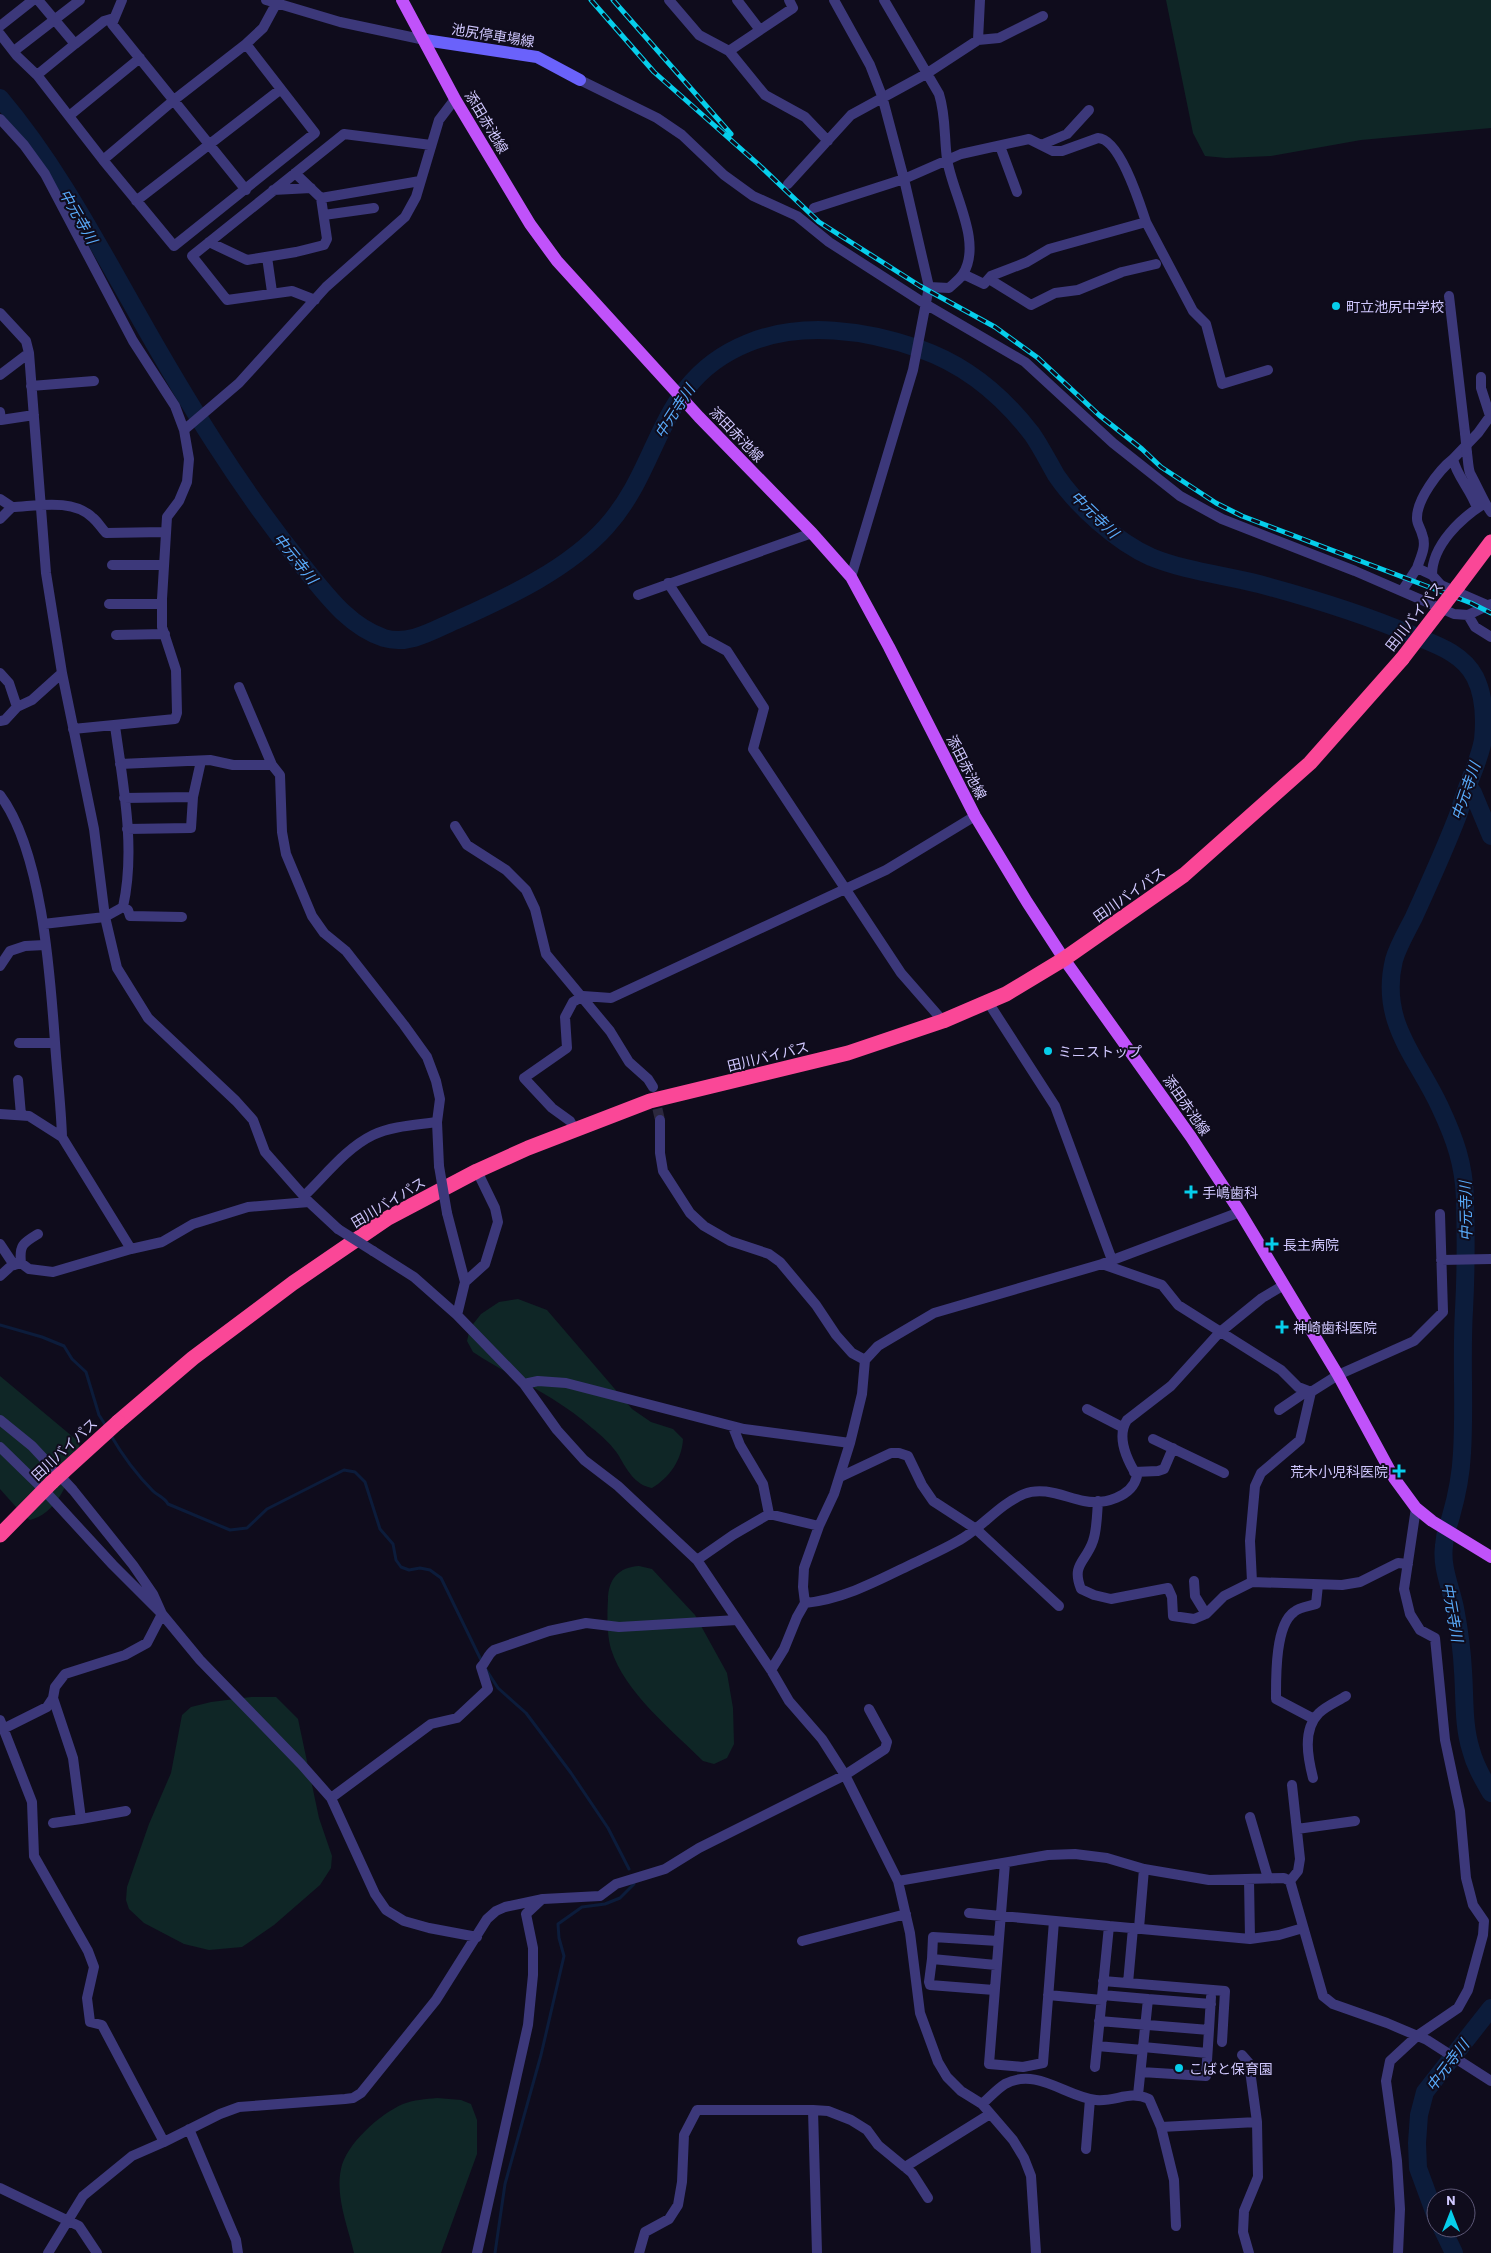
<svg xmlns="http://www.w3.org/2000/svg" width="1491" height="2253" viewBox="0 0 1491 2253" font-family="Barlow,'Noto Sans JP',sans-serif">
	<rect width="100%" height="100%" fill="#0f0c1c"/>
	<path fill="#0f2626" d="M 1166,0 L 1491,0 L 1491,128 L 1361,140 L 1271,156 L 1226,158 L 1205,156 L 1193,133 Z
		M 518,1299 L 547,1310 L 632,1409 L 651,1422 L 673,1429 L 683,1439 C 682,1460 669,1478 652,1488 C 635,1485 627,1470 619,1456 C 613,1446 601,1435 592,1428 C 559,1398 511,1377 473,1352 L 467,1341 L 470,1328 L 481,1314 L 499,1302 Z
		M 0,1376 L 79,1442 C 80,1450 77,1456 74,1464 C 67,1486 55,1514 30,1520 L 24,1516 L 0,1489 Z
		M 639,1566 L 652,1569 L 695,1615 L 727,1673 L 733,1708 L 734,1744 L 727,1758 L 714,1764 L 703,1761 C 671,1729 625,1693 611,1649 C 607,1635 607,1615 608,1600 C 608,1579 619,1567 639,1566 Z
		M 251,1697 L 276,1697 L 298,1719 L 319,1818 L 332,1856 L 331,1868 L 320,1885 L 274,1925 L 242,1947 L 209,1950 L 184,1944 L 144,1923 L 129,1909 L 126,1900 L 127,1887 L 149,1824 L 171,1773 L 182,1715 L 191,1707 L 211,1702 Z
		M 437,2098 L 461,2100 L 471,2104 L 477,2120 L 477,2154 L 441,2253 L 354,2253 C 348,2227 335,2196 341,2169 C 346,2144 380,2114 403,2104 C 413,2100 426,2099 437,2098 Z"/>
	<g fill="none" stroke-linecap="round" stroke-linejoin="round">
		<path stroke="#0c1c3b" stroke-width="3" d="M 0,1325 L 42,1337 L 64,1346 L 72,1359 L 86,1372 L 99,1415 L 106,1426
			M 110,1434 C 121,1453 137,1475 153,1491 C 158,1496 164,1497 168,1504 L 230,1530 L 247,1528 L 267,1509 L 344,1470 L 355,1472 L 365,1482 L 380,1529 L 393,1544 L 396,1560 L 401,1567 L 409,1570 L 420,1568 L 430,1570 L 441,1578 L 482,1662
			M 485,1668 L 498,1688 L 526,1713 L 571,1773 L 608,1828 L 629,1869
			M 495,2253 L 505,2184 L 541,2055 L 564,1956 L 559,1938 L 558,1924 L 582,1907 L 605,1904 L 620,1898 L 634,1884"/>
		<path stroke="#0c1c3b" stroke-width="18" d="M 0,98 C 55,163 95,239 137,313 C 186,400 239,487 302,565 C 325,593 348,626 384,638 C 410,646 435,629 459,619 C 510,596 568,569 606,527 C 663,464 656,380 748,343 C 802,321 866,330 920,349 C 966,365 1002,395 1032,434 C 1041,447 1048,461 1056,475 C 1077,506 1117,542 1151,557 C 1185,571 1224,575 1259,584 C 1311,598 1361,613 1410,634 C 1434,644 1462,652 1475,677 C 1484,695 1485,720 1483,740 C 1480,756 1474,770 1468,785 C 1467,787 1459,812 1458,815 C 1445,849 1429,884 1414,917 C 1407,931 1398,946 1394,960 C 1379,1022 1417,1057 1440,1107 C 1455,1139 1464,1164 1465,1199 C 1466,1236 1466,1273 1464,1310 C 1461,1357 1465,1405 1462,1453 C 1461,1474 1457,1495 1451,1516 C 1447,1531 1445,1530 1444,1546 C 1441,1567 1451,1588 1455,1608 C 1459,1629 1462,1650 1463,1671 C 1465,1698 1463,1725 1471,1750 C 1475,1766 1483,1779 1491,1793
			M 1468,786 L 1473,793 L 1491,836
			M 1436,2217 L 1418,2168 L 1417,2143 L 1419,2115 L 1425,2092 L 1491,2008
			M 1442,2228 L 1454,2253"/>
		<path stroke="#2c283e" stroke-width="10" stroke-dasharray="10 5" stroke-linecap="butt" d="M 654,1094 L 660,1120"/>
		<path stroke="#3c387a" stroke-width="10" d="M 122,0 L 112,24 L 246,190
			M 266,0 L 340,22 L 425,40
			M 669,0 L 699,35 L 729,51 L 793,8 L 789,0
			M 737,0 L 760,30
			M 834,0 L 870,65 L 882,96 L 904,179 L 929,287 L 913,370 L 851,577
			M 884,0 L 939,94 C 946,116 944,137 947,159 C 952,193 983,242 963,274 C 960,279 953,284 949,288 L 929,287
			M 0,26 L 33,0
			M 0,34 L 17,56 L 37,75 L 103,160
			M 978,40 L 980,0
			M 75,44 L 104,21 L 114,18
			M 246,44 L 315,133 L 174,246 L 103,160 L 174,100 Z
			M 246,44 L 263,28 L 276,4
			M 14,51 L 80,0
			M 729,51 L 765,95 L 805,117 L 828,141
			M 37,75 L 75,44 L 38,0
			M 580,80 L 657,118 L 682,135 L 724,175 L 753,196 L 797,216 L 829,242 L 927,305 L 1025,362 L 1113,443 L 1180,496 L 1222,519 L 1355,571 L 1454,614 L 1468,615 L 1491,604
			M 69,116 L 140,58
			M 0,119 L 24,145 L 45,174 L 133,341 L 175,406 L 184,430
			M 1041,145 L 1067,134 L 1089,110
			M 1000,146 L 1017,192
			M 295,173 L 321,198 L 420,181
			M 788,184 L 851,115 L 926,74 L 978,40 L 999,38 L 1043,16
			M 273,190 L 311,188
			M 136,201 L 281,89
			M 814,208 L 904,179 L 961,154 L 1029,139 L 1053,151 L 1062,151 L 1098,138 C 1120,139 1140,204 1146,222
			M 324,215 L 374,208
			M 209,242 L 247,260 L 296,252 L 324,245 L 327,239 L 321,198
			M 267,257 L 272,292
			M 963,274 L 984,284 L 991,276 L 1027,262 L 1049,249 L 1146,222 L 1193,311 L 1206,324 L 1222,384 L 1268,370
			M 989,279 L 1031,305 L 1055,293 L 1078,290 L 1122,272 L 1156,264
			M 1449,296 L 1465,433
			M 315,300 L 292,291 L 227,300 L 192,256 L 344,134 L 431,145
			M 0,313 L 26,341 L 29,353 L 46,573 L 62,673 L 94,829 L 105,917 L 117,968 L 148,1018 L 236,1101 L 253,1120 L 265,1152 L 309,1202 L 338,1229
			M 0,375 L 29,353
			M 1481,377 L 1481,388 L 1490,416
			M 31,386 L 94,381
			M 0,412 L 1,420 L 34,415
			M 1467,453 C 1468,459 1468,467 1470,473 C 1473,478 1488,510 1491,512
			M 0,499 L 12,507
			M 1485,503 C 1461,518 1432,545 1432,575 L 1441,585 L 1487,605
			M 1477,508 C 1471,490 1456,475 1453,459 L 1478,433 L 1491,415
			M 0,519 L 12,507 C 37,506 73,498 93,518 C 98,522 101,528 106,533 L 165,532
			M 112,565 L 164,565
			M 1432,575 L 1417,568 C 1421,556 1427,546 1422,534 C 1421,529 1417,524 1417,519 C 1416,500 1439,470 1453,459
			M 668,583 L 705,639 L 727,651 L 764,708 L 753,749 L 901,973 L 943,1021
			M 1402,591 L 1417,568
			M 638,595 L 812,533
			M 109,604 L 162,604
			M 1468,615 L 1475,627 L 1491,637
			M 116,635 L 165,634
			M 0,673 L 9,683 L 17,707
			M 239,687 L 272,765 L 280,775 L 282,832 L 286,854 L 312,916 L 324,933 L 346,951 L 404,1025 L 427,1057 L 436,1081 L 440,1099 L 437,1122 L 439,1166
			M 0,721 L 5,720 L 17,707 L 32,700 L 62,673
			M 73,729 L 175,719 L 177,713 L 176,670 L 162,627 L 162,599 L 167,517 L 179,501 L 187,482 L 189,459 L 184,430 L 239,383 L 326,287 L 405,217 L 416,197 L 439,120 L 455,99
			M 120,764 L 210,760 L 233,765 L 272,765
			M 0,795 C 42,851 50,973 55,1042 C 57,1074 61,1105 62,1137
			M 124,798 L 193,797 L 201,761
			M 455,826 L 467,845 L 506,870 L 526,890 L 535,909 L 546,954 L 610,1031 L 629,1062 L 648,1079 L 653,1087
			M 127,829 L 191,828 L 193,797
			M 123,907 L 128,910 L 130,916 L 182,917
			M 43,924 L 105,917 L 123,907 C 136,849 123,784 115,726
			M 0,966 L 10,951 L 25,946 L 45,945
			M 988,1002 L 1055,1106 L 1112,1260
			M 19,1043 L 55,1043
			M 18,1080 L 21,1115
			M 0,1114 L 29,1116 L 62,1137 L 131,1249
			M 660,1120 L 660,1153 L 663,1171 L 690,1213 L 704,1226 L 730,1241 L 769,1254 L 780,1262 L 816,1305 L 836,1335 L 852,1353 L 865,1360
			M 575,1131 L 570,1121 L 552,1108 L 524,1078 L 567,1048 L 565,1017 L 573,1002 L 583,996 L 611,998 L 886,870 L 975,816
			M 304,1196 C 325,1176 346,1148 373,1135 C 392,1126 416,1125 437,1122
			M 447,1213 L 465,1282 L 457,1315
			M 0,1244 L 14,1265
			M 373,1251 L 414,1277 L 457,1315 L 524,1384 L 557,1430 L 584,1460 L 618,1486 L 697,1560 L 771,1670 L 789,1701 L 822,1739 L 845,1775 L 898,1881 L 910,1933 L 920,2013 L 938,2062 L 947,2077 L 961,2091 L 982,2104 L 1013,2140 L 1024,2158 L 1031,2176 L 1036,2253
			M 1441,1260 L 1491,1259
			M 21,1263 C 19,1245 23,1243 38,1234
			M 1102,1264 L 1162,1285 L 1178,1305 L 1281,1370 L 1298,1387 L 1311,1392 L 1338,1375 L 1414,1341 L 1443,1312 L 1440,1214
			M 0,1276 L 11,1266 L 21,1263 L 29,1269 L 53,1272 L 131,1249 L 162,1242 L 193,1224 L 248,1207 L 309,1202
			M 465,1282 L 485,1264 L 498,1222 L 495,1208 L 477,1171
			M 524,1384 L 538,1381 L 566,1383 L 744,1429 L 850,1443
			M 1087,1409 L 1122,1427
			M 1279,1410 L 1307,1391
			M 0,1420 L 32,1446 L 73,1490 L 133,1565 L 153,1594 L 162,1614 L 147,1643 L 125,1655 L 65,1674 L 55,1687 L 53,1698 L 47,1707 L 5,1728 L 0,1728
			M 733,1427 L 740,1445 L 763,1484 L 769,1514
			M 1153,1439 L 1224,1473
			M 0,1447 L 44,1490 L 113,1565 L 162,1614 L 200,1660 L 301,1764 L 331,1798 L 375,1894 L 386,1910 L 404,1921 L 429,1928 L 477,1937
			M 1134,1472 L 1158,1471 L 1164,1469 L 1173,1448
			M 840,1477 L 891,1453 L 899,1453 L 908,1456 L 922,1485 L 933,1501 L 976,1529 L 1059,1606
			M 1098,1501 C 1097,1514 1097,1530 1093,1541 C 1086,1562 1071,1564 1081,1589 L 1094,1595 L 1111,1599 L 1168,1588 L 1172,1597 L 1173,1616 L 1194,1619 L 1206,1614 L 1224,1596 L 1252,1582 L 1342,1585 L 1360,1582 L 1398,1563 L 1408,1564
			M 697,1560 L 733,1535 L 769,1514 L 819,1526
			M 1194,1581 L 1195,1596 L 1206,1614
			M 1252,1582 L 1250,1541 L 1255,1486 L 1261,1473 L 1300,1440 L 1311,1392
			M 805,1603 C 844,1599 877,1581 912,1564 C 928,1556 947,1548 963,1538 C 984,1525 1000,1504 1024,1494 C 1044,1486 1064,1497 1084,1501 C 1104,1505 1132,1497 1137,1476 C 1127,1460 1116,1437 1127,1420 L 1171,1386 L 1219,1333 L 1262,1298 L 1284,1285
			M 771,1670 L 784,1649 L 797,1617 L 805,1603 L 803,1587 L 804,1568 L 819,1526 L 834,1494 L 850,1443 L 862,1394 L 865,1360 L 878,1346 L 934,1313 L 1102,1264 L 1240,1212
			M 53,1698 L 73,1758 L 81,1819 L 126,1811
			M 1314,1719 L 1276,1699 C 1276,1678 1275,1625 1294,1612 C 1299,1607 1310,1606 1316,1604 L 1318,1585
			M 0,1720 L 32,1802 L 34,1856 L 88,1951 L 94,1967 L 87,1998 L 90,2022 L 102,2025 L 164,2142
			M 1313,1778 C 1308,1758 1302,1730 1319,1713 C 1326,1706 1338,1701 1346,1696
			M 331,1798 L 431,1724 L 457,1718 L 488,1689 L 481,1667 C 487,1661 487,1655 494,1650 L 549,1631 L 586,1623 L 619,1627 L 737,1620
			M 1250,1817 L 1268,1878
			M 53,1823 L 81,1819
			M 1297,1829 L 1355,1821
			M 1005,1863 L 989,2064 L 1023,2067 L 1043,2063 L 1054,1921
			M 1249,1879 L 1250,1939
			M 898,1881 L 1048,1855 L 1075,1854 L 1107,1858 L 1144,1869 L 1209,1880 L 1284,1878 L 1290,1881 L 1323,1996 L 1333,2004 L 1387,2023 L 1427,2040 L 1491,2081
			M 1290,1881 L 1298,1871 L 1300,1859 L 1292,1785
			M 969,1913 L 1109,1926 L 1095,2067
			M 1109,1926 L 1250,1939 L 1279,1935 L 1303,1928
			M 1139,1928 L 1144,1869
			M 802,1941 L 906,1914
			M 932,1959 L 929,1982 L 930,1985 L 994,1990
			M 996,1965 L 932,1959 L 933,1937 L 998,1941
			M 1103,1981 L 1225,1991 L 1222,2042
			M 1128,1983 L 1133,1928
			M 1048,1995 L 1102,2000
			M 1102,1995 L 1148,1999 L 1138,2095
			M 1148,1999 L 1211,2004
			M 1099,2021 L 1209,2030 L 1211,1997
			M 1097,2046 L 1143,2050
			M 1143,2047 L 1207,2053
			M 1242,2055 L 1249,2063 L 1257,2122
			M 1141,2072 L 1206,2076 L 1209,2030
			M 982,2104 C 989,2098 997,2089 1005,2084 C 1037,2067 1066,2097 1096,2100 C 1116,2102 1129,2090 1149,2099 L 1161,2127 L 1257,2122 L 1258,2177 L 1244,2211 L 1243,2232 L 1249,2253
			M 813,2110 L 828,2111 L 851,2120 L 867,2130 L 878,2145 L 912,2173 L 928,2198
			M 1161,2127 L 1174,2180 L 1176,2226
			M 189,2129 L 236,2240 L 238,2253
			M 1086,2149 L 1090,2099
			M 905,2167 L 990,2114
			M 0,2188 L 79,2226 L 97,2253
			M 48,2253 L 83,2196 L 132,2156 L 164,2142 L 220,2114 L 239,2107 L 345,2099 L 353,2098 L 361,2093 L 436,2000 L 487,1919 L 496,1911 L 505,1907 L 543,1899 L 600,1896 L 616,1884 L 665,1869 L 699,1848 L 845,1775 L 885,1749 L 887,1742 L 869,1709
			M 477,2253 L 528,2025 L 533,1975 L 533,1948 L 526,1914 L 542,1899
			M 639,2253 L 645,2232 L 669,2219 L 678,2205 L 682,2182 L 684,2135 L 697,2110 L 813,2110 L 817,2253
			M 1398,2253 L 1400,2209 L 1397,2161 L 1386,2081 L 1390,2061 L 1417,2036 L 1458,2008 L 1468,1990 L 1483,1935 L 1484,1921 L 1473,1905 L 1466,1878 L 1460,1811 L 1445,1740 L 1435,1638 L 1420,1630 L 1410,1614 L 1404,1589 L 1416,1508"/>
		<path stroke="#6a62fb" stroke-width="12" d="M 425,40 L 537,57 L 580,80"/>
		<path stroke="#c052fa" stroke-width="12" d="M 402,0 L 455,99 L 530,224 L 557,261 L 699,417 L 812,533 L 851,577 L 889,647 L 975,816 L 1027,902 L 1064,959 L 1191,1137 L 1240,1212 L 1338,1375 L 1394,1478 L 1416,1508 L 1432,1521 L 1491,1557"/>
		<path stroke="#fa4797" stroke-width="15" d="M 1458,586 L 1491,542
			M 118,1422 L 193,1358 L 293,1283 L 388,1218 L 477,1171 L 528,1148 L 650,1101 L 848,1053 L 943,1021 L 1006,994 L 1064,959 L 1184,875 L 1310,763 L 1402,659
			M 0,1535 L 52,1482"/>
		<g stroke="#06ceeb" stroke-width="5">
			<path id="rail" d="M 591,0 L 654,72 L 758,164 L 819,222 L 920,286 L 995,327 L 1038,358 L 1099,415 L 1142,449 L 1161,467 L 1216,503 L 1242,516 L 1471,603 L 1491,613
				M 613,0 L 731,134"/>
		</g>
		<use href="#rail" stroke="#0f0c1c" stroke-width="3" stroke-dasharray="9" stroke-linecap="butt"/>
		<path stroke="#3c387a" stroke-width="10" d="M 1465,433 L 1467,453
			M 439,1166 L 447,1213
			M 338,1229 L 373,1251"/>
		<path stroke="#fa4797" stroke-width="15" d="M 1402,659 L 1458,586
			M 52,1482 L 118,1422"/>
	</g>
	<g fill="#06ceeb" stroke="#0f0c1c" stroke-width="2">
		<circle cx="1336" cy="306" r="5"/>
		<circle cx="1048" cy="1051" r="5"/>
		<path d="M1188.5 1184.5h5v5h5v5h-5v5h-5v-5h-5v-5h5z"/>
		<path d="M1269.5 1236.5h5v5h5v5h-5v5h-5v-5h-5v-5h5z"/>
		<path d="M1279.5 1319.5h5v5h5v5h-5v5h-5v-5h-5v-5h5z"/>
		<path d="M1396.5 1463.5h5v5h5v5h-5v5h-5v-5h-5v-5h5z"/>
		<circle cx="1179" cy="2068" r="5"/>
	</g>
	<g text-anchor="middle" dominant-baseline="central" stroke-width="4" stroke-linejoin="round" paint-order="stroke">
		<g font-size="14" fill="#d0c8fe" stroke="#0f0c1c">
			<text transform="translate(493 35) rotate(9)">池尻停車場線</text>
			<text transform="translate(487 122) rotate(59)">添田赤池線</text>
			<text transform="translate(737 434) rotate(46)">添田赤池線</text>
			<text transform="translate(1414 616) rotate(-52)">田川バイパス</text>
			<text transform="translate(967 767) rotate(63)">添田赤池線</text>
			<text transform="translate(1129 894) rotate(-35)">田川バイパス</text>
			<text transform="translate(768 1056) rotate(-14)">田川バイパス</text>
			<text transform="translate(1187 1105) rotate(55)">添田赤池線</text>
			<text transform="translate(388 1202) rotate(-31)">田川バイパス</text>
			<text transform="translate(64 1449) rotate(-43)">田川バイパス</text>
		</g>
		<g font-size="14" fill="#d0c8fe" stroke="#0f0c1c" text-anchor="start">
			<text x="1346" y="306">町立池尻中学校</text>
			<text x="1058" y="1051">ミニストップ</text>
			<text x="1202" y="1192">手嶋歯科</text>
			<text x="1283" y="1244">長主病院</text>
			<text x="1293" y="1327">神崎歯科医院</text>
			<text x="1388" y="1471" text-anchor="end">荒木小児科医院</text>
			<text x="1189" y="2068">こばと保育園</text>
		</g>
		<g font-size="15" font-style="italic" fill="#59abfb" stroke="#0f0c1c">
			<text transform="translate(79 216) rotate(60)">中元寺川</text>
			<text transform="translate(674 411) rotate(-57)">中元寺川</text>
			<text transform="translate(1095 514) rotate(44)">中元寺川</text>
			<text transform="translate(296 558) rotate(51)">中元寺川</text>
			<text transform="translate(1465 791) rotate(-71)">中元寺川</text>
			<text transform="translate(1465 1211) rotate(-91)">中元寺川</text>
			<text transform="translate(1453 1612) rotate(80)">中元寺川</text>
			<text transform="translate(1447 2065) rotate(-53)">中元寺川</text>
		</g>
	</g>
	<g transform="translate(1451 2213)"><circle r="24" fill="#0f0c1c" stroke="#5c5776"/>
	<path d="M0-4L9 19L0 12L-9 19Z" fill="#06ceeb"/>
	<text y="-8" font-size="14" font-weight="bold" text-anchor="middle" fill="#d0c8fe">N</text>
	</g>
</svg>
